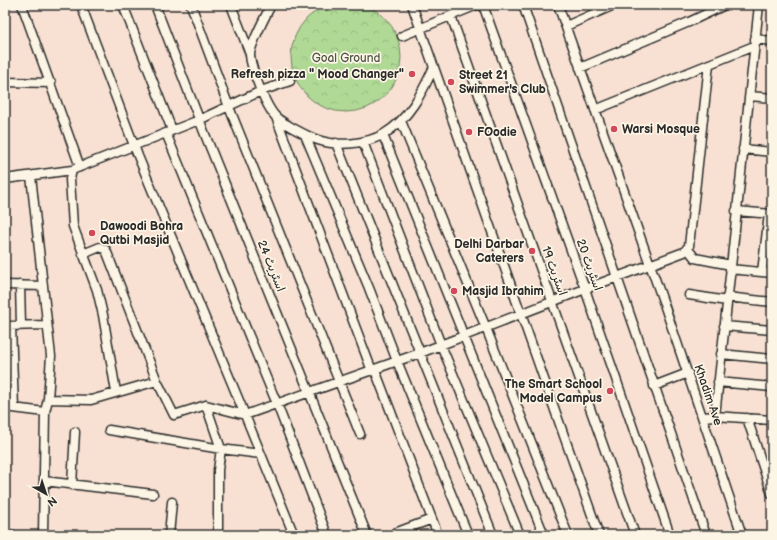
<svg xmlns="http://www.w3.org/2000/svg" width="777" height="540" viewBox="0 0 777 540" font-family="'Balsamiq Sans','Playpen Sans Arabic',sans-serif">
	<defs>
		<pattern id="forest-crowns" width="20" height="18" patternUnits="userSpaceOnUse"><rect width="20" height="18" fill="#b0d996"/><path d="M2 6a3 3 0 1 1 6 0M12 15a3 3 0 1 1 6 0" fill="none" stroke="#98ba81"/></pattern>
	</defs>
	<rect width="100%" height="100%" fill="#f8e1d3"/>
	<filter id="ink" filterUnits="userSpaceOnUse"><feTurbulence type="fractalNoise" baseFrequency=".025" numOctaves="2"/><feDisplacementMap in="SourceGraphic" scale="8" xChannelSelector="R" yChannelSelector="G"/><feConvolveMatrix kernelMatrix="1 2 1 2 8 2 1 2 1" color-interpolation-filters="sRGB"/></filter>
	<g filter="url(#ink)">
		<path fill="url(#forest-crowns)" stroke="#6e8260" d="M291 57a55 55 0 1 1 110 0a55 55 0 1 1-110 0Z"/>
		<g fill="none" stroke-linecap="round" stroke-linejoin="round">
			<g stroke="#2b2b2b" stroke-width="11">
				<path id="minor" d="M 22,5 L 80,167
					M 81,5 L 138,156 L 245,415 L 294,535
					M 123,5 L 172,130
					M 155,5 L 206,137 L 367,535
					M 191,5 L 229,107 L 360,434
					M 231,5 L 250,54
					M 271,5 C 266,15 250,45 250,55 C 251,69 266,107 276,117 C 280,121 286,124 291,127 C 300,132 309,137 318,140 C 338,147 366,144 384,134 C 409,119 422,93 434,67
					M 412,5 L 599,535
					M 483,5 L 585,289 L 670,535
					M 523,5 L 706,535
					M 558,5 L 664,304 L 742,535
					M 451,16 L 635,535
					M 566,26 L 614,5
					M 402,36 L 477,5
					M 755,39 L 772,41
					M 580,68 L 689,22 L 725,5
					M 5,82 L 51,83
					M 750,96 L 772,98
					M 595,110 L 754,46
					M 276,117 L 372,371
					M 401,121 L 486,328
					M 166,133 L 277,404 L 327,535
					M 305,135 L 369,288 L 397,361 L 468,535
					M 383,135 L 544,535
					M 363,142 L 441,345 L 520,535
					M 336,143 L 493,535
					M 743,149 L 772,152
					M 72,170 L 70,179 L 73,226 L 97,290 L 103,315 L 116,392
					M 5,179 L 72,170 L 199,120 L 261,91 L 290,81
					M 736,211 L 772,214
					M 687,248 L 695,258 L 731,265
					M 83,254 L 100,247 L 106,250 L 157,381 L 174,415 L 206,405 L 245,415 L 420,353 L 585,289 L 684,252 L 689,246 L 709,64
					M 730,269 L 772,273
					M 762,272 L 769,214
					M 5,285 L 43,286 L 31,176
					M 20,285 L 21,325
					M 689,295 L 727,301
					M 727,297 L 772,302
					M 5,326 L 47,325
					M 11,326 L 14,408
					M 724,326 L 772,330
					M 486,328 L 568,535
					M 721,354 L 772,359
					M 375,370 L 438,535
					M 718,382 L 772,387
					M 654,386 L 688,373
					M 48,399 L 91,400 L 157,381
					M 206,405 L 221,449 L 218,470 L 218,535
					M 5,407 L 45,412
					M 715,416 L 759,5
					M 703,417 L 715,416 L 772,420
					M 747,418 L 772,494
					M 109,430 L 221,449 L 261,454
					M 44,481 L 153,494
					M 72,485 L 75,432
					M 395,533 L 432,519
					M 5,534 L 13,535
					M 43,535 L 45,412 L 48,399 L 51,356 L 43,286
					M 169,535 L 172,502"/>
			</g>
			<use href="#minor" stroke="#fcf5e5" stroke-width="8"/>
		</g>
	</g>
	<g fill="#d1495b" stroke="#fcf5e5" stroke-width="1.5">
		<circle cx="412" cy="74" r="4"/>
		<circle cx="451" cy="82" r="4"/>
		<circle cx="614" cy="129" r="4"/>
		<circle cx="469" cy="132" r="4"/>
		<circle cx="92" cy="233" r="4"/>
		<circle cx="532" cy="251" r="4"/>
		<circle cx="454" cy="291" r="4"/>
		<circle cx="610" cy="391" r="4"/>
	</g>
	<g text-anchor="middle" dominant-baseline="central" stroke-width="3.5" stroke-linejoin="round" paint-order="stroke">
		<g font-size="12" fill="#4c5646" stroke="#fcf5e5">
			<text x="346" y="58">Goal Ground</text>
		</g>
		<g font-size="12" font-weight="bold" fill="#2b2b2b" stroke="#fcf5e5" text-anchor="start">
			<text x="404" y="74" text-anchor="end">Refresh pizza " Mood Changer"</text>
			<text x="459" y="75">Street 21<tspan x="459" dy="14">Swimmer's Club</tspan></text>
			<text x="622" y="129">Warsi Mosque</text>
			<text x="477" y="132">FOodie</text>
			<text x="100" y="226">Dawoodi Bohra<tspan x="100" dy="14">Qutbi Masjid</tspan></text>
			<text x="524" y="244" text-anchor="end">Delhi Darbar<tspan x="524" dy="14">Caterers</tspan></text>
			<text x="462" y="291">Masjid Ibrahim</text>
			<text x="602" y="384" text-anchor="end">The Smart School<tspan x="602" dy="14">Model Campus</tspan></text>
		</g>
		<g font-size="12" fill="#2b2b2b" stroke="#fcf5e5">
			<text transform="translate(589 265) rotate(70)">اسٹریٹ 20</text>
			<text transform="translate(271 266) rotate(68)">اسٹریٹ 24</text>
			<text transform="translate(554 271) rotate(70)">اسٹریٹ 19</text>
			<text transform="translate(708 395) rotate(71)">Khadim Ave</text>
		</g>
	</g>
	<rect width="777" height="540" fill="none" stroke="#fcf5e5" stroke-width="20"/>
	<rect x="10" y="10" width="757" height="520" fill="none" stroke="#2b2b2b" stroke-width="1.5" filter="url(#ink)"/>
	<g transform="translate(46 494) rotate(141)" stroke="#fcf5e5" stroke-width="3" paint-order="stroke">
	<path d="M0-3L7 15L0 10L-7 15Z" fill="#2b2b2b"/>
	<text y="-6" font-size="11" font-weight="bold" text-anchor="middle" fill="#2b2b2b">N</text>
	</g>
</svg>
